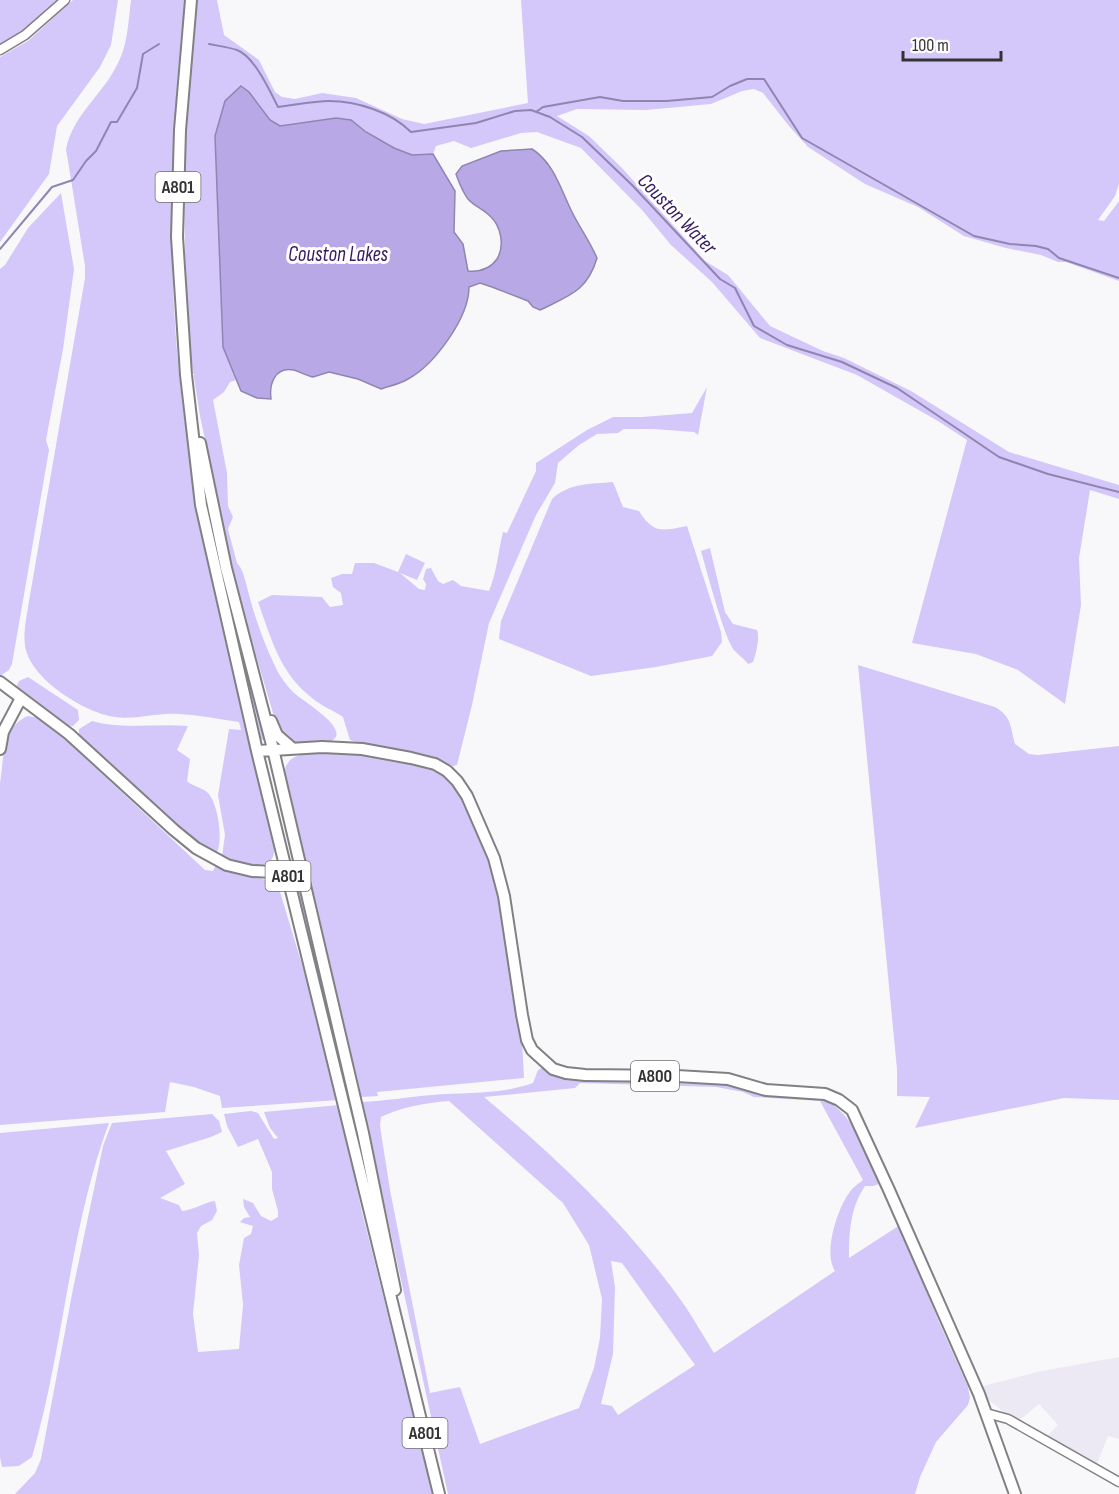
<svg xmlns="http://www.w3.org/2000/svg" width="1119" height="1494" viewBox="0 0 1119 1494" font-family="'Sofia Sans Condensed',sans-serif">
	<rect width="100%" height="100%" fill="#f8f8fb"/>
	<path fill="#ece9f4" d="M 1119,1357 L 1119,1439 L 1108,1436 L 1097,1464 L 1085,1456 L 1073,1451 L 1069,1452 L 1046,1437 L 1058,1425 L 1039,1404 L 1017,1422 L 987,1399 L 983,1386 L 1037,1372 Z"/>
	<path fill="#d4c7fa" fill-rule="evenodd" d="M 0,0 L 59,0 L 26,30 L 0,46 Z
		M 73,0 L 118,0 L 111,45 L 100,67 L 57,126 L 49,174 L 0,242 L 0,57 L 28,41 Z
		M 131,0 L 185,0 C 168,152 165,311 191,462 C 197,498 206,533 213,569 C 232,661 252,753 274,844 C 278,878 239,863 222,856 L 225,835 L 218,795 L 229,729 L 241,730 L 239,722 C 219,719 199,715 179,714 C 158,712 136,720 115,717 C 85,713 30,679 25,646 C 23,631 27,615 29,601 L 85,278 L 85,266 L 66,149 C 73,115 101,96 116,67 C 128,46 128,23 131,0 Z
		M 196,0 L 217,0 L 224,35 L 259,60 L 275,92 L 282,97 L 295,99 L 322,93 L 356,98 L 402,119 L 424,124 L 528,103 L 521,0 L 1119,0 L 1119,184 L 1115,196 L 1098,220 L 1104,221 L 1119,201 L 1119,281 L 1066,262 L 1058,262 L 1041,255 L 1006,248 L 964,236 L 918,207 L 865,184 L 808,147 L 789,126 L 763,93 L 754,89 L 742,91 L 711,104 L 646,110 L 577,109 L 557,116 L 589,136 L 622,168 L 705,261 L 728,275 L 770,326 L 823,351 L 844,358 L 911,391 L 1009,452 L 1119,485 L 1119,499 L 1090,490 L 1079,558 L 1081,605 L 1065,704 L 1018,670 L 976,654 L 912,643 L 967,440 L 938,421 L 857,375 L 760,338 L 712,282 L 671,245 L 642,210 L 581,148 L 537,132 L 521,133 L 471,148 L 454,141 L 436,146 L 433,154 C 427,154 420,156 414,155 C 395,153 366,132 351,120 L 280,126 L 270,120 L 249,92 L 225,101 L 215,136 L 223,347 L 236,380 L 230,382 L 224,392 L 213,400 L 227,473 L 228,506 L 233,517 L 228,529 L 237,563 C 242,568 244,576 246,583 C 253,612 262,639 275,666 C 279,675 286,685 293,692 C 301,700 350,728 333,740 C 329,744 298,744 292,742 C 287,739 282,734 278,730 L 237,591 L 200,416 L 190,352 L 186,304 L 184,192 L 185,133 Z
		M 61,193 L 74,269 L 63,349 L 46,440 L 49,450 L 12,664 L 9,670 L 0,676 L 0,269 L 5,265 L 28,228 Z
		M 707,387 L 698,435 L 694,432 L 653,429 L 624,429 L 618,433 L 597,434 L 579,445 L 558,463 L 555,483 L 536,515 L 489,623 L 472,705 L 457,765 L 453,766 L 428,756 L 369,747 L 350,740 L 343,717 C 333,710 321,706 312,698 C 279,672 272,640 258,602 L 272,595 L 322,597 L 330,607 L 343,605 L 341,593 L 333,587 L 331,578 L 342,574 L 352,574 L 355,563 L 374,563 L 398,572 L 406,554 L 425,563 L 417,580 L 400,573 L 419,589 L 425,590 L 426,584 L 423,579 L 426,569 L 431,568 L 438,581 L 443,584 L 453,580 L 461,586 L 489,591 C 497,572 498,552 503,532 L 507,533 L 536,471 L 536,463 L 587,430 L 613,417 L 642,417 L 692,413 Z
		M 613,482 L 623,507 L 639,511 C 653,534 663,531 687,526 L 721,632 L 722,642 L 712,656 L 656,667 L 591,676 L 499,639 L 501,621 L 552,499 C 568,483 592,484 613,482 Z
		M 212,529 L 214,530 L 228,596 L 265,741 L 259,738 Z
		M 710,548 L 725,612 L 733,624 L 757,630 C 760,638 756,654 753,662 L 748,664 C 744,658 739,656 735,651 C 725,641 706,568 701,551 Z
		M 858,665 L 995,707 C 1012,717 1010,726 1015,744 L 1029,754 L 1038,755 L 1119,746 L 1119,1100 L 1064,1098 L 915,1128 L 930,1097 L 897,1096 L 897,1069 Z
		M 28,677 L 78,710 L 79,720 L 73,726 L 67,726 L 17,691 L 16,687 L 19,681 Z
		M 28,716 L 39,718 L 52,727 L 205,870 L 213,871 L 216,865 C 237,874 266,873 280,892 L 316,1011 L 339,1100 L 222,1108 L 220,1096 L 194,1087 L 170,1082 L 165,1112 L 0,1125 L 0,783 C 4,759 2,726 28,716 Z
		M 92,721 C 123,730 156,723 188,726 L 177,750 L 190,759 L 187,781 C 193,787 202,787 208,793 C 218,803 224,842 216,854 L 191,838 L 79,736 L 79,729 Z
		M 317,752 L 360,753 L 426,766 L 436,770 L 450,780 L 460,794 L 492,866 L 500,901 L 522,1040 L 524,1078 L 377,1092 L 378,1096 L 361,1097 L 284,776 C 285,755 300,755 317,752 Z
		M 293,878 L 299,881 L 361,1140 L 358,1141 Z
		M 542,1068 L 558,1076 L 570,1079 L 720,1082 L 826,1100 C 856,1117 866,1154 879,1184 L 873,1186 L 865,1186 C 850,1208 849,1233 849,1258 L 900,1225 L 939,1322 L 968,1387 L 970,1398 L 968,1405 L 936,1442 L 920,1477 L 915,1494 L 448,1494 L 362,1102 C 385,1101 408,1097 432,1095 C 466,1092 500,1095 533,1083 L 538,1070 ZM 580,1083 L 716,1087 L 743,1092 L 754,1097 L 820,1101 L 863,1180 C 858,1184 852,1188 849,1193 C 837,1210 823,1253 835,1271 L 714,1353 C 704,1337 695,1321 685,1306 C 629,1226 558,1159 484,1097 L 575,1088 ZM 449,1101 L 563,1203 L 589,1245 L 602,1299 L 600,1338 L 594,1368 L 579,1408 L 480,1444 L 460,1387 L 430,1393 L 390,1190 L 380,1126 L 381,1117 C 402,1107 425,1103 449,1101 ZM 611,1261 L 622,1263 L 695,1365 L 618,1415 L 612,1406 L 601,1404 L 613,1354 L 615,1287 Z
		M 339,1105 L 362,1212 L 433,1494 L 15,1494 L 35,1473 L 41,1459 L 73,1289 L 103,1146 L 112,1123 L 212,1114 L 219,1121 L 222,1132 L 211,1137 L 166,1151 L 185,1184 L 160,1198 L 179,1205 L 182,1211 C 194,1210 207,1201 215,1201 L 217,1211 L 212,1220 L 201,1226 L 197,1233 L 199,1255 L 193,1314 L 198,1352 L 239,1349 L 243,1305 L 239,1265 L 244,1238 L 251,1234 L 253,1226 L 240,1222 L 244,1218 L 250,1217 L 244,1207 L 243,1199 L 253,1203 L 261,1216 L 271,1221 L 278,1217 L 278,1211 L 272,1189 L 272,1172 L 258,1139 L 238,1147 L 227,1126 L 224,1114 L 251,1111 L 258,1113 L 274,1139 L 278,1138 L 270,1128 L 264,1112 Z
		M 109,1123 C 69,1230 64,1348 32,1457 L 19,1466 L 2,1467 L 0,1457 L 0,1133 Z"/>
	<path fill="#b8a8e5" stroke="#9085b0" stroke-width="1.5" d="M 241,86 L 249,92 L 270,120 L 280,126 L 336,118 L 351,120 L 366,132 L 394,148 L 412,155 L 433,154 L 455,191 L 454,232 L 463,244 L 468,271 C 480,272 490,269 497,259 C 505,246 501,226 490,216 C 483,209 474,206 468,199 C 462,191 459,182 456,174 L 462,166 L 501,151 L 532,149 C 554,163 561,190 572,212 C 580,228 590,242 597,258 C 587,292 568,296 540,310 L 533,307 L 528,301 L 492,287 L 480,283 L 469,287 C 469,318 434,365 408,379 C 400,384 389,386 381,389 L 358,379 L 329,372 L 313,377 C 307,376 300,372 294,370 C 275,366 269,384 271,399 L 257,398 L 241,391 L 223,347 L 215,136 L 225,101 Z"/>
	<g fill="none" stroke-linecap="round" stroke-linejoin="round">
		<path stroke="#9085b0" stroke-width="2" d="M 209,44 C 218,46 228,47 237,50 C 254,56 270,91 278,107 C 295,105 313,101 329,101 C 357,101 391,112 411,132 L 476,123 L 515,111 L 531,110 L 550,117 L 582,137 L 632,185 L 720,279 L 735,288 L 754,326 L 787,345 L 842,362 L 897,388 L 999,457 L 1048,474 L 1119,492
			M 536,112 L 543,107 L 600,97 L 623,101 L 667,101 L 712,97 L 730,86 L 747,79 L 764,79 L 802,138 L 974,236 L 1010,244 L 1036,246 L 1048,249 L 1059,258 L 1119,278
			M 0,249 L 52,187 L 73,180 L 86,161 L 96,151 L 111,122 L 117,122 L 137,88 L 143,54 L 159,44"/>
		<g stroke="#818083" stroke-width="11">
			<path id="minor" d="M 0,50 L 25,35 L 65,0
				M 986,1413 L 1008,1419 L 1119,1482"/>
		</g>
		<g stroke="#818083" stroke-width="14">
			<path id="major" d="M 191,0 L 180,130 L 177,237 L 186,375 L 201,505 L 257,751 L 439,1494
				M 200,443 L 226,568 L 273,749 L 363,1133 L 395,1290
				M 0,682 L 69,734 L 174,830 L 196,848 L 227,865 L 252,871 L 274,872 L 292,869
				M 271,721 L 277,735 L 292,748
				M 0,749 L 3,732 L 21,698
				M 257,751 L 322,747 L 362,749 L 411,758 L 435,764 L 447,771 L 457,781 L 467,796 L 494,858 L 504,896 L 522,1015 L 527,1040 L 532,1050 L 553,1069 L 566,1073 L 585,1075 L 677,1076 L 728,1079 L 766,1090 L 825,1094 L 839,1100 L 852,1110 L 889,1190 L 979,1394 L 1015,1494"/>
		</g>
		<use href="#minor" stroke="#fff" stroke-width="8"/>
		<use href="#major" stroke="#fff" stroke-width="10"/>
	</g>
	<g text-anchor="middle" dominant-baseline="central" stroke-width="6" stroke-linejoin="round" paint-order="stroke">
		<g fill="#fff" stroke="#707071" stroke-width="1.5">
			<rect x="155.5" y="172" width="45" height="30" rx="4.5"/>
			<rect x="265.5" y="861" width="45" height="30" rx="4.5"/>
			<rect x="631" y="1061" width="48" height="30" rx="4.5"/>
			<rect x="402.5" y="1418" width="45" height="30" rx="4.5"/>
		</g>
		<g font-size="18" font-weight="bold" fill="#333334">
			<text x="178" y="187">A801</text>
			<text x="288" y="876">A801</text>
			<text x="655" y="1076">A800</text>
			<text x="425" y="1433">A801</text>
		</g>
		<g font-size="21" font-style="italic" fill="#361b61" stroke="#fff">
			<text transform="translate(677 214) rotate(46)">Couston Water</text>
			<text x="338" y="254">Couston Lakes</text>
		</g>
	</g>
	<path d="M903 51v9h98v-9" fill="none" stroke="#333334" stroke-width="3"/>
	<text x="912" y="51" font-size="18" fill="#333334" stroke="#ffffff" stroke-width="4.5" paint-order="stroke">100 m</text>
</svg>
